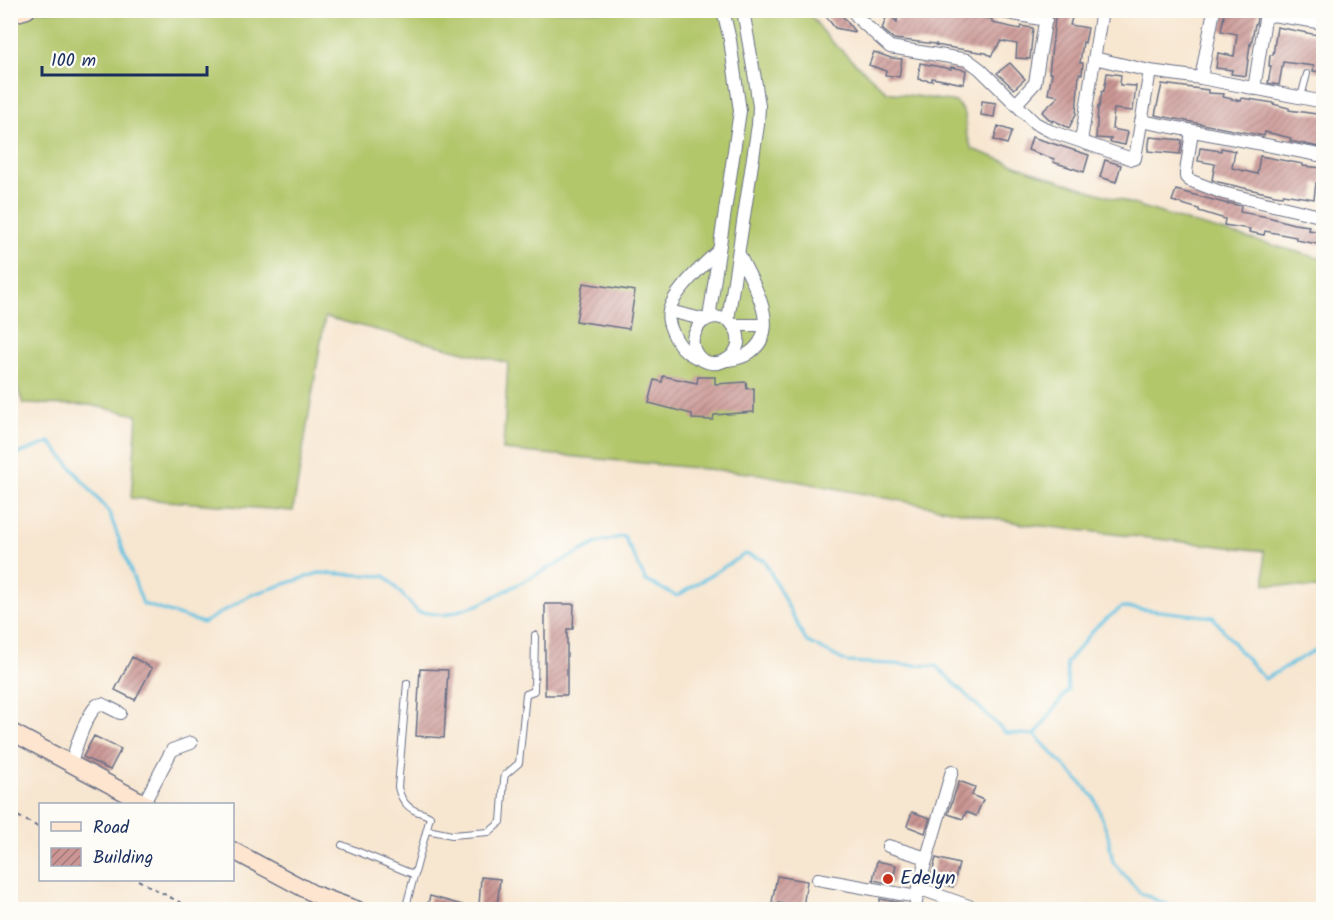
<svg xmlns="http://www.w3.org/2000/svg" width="1334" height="920" viewBox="0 0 1334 920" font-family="Kalam,sans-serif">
	<defs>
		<pattern id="building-hatch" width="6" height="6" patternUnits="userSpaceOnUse" patternTransform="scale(1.5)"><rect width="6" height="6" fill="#ca9593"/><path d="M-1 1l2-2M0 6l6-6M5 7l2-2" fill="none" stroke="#a37a7b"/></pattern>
	</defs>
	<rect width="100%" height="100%" fill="#fdfcf7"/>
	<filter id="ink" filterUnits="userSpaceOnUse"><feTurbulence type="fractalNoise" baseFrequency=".0167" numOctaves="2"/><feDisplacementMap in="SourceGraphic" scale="12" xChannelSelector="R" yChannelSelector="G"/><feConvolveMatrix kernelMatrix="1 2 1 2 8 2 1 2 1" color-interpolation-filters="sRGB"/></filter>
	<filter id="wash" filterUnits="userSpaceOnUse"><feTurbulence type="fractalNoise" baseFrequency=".008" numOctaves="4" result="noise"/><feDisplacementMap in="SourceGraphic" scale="24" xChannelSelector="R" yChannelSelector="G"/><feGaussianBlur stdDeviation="1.35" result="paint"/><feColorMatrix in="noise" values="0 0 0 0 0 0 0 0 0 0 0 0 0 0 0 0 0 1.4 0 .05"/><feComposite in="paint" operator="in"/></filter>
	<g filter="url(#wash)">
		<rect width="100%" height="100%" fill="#f7e6d0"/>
		<path fill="#b2c66a" stroke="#667a64" stroke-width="1.5" d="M 11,11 L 807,11 L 830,40 L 887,92 L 956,102 L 965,114 L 966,132 L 972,149 L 1051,178 L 1186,221 L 1323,259 L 1323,589 L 1265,584 L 1264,551 L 1024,524 L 759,474 L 503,450 L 508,363 L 325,317 L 293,511 L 131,498 L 137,415 L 90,405 L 23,404 L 16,382 L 11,382 Z"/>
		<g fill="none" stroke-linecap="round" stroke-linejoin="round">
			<path stroke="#65c3e3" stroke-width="3" d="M 10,457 L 50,442 L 109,512 L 143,604 L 203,623 L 251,595 L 319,573 L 385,576 L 418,612 L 445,615 L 480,604 L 597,543 L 624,536 L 646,581 L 677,596 L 745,554 L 764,560 L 806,641 L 847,662 L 936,666 L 1006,733 L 1035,735 L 1068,690 L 1066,663 L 1097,626 L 1122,607 L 1213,617 L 1239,650 L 1265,679 L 1324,645
				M 1035,735 L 1094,797 L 1108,835 L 1113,862 L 1140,893 L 1180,910
				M 1274,910 L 1282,907 L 1287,910"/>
		</g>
		<g id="blocks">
			<path fill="url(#building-hatch)" d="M 821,10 L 838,10 L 855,32 L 835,28 Z
				M 898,10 L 916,10 L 965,16 L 965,14 L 992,19 L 992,23 L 1020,29 L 1021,26 L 1033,28 L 1030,59 L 1016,58 L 1017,44 L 1001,41 L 991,56 L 986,53 L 953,48 L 935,45 L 936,44 L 894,39 L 882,29 L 888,13 L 897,22 Z
				M 1056,10 L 1073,14 L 1070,25 L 1088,28 L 1085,43 L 1083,42 L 1080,63 L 1083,63 L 1082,74 L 1079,74 L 1076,114 L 1069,128 L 1053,120 L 1052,122 L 1042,112 L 1059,96 L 1048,94 L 1052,73 L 1049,73 Z
				M 1225,10 L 1261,10 L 1257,17 L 1256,24 L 1255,24 L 1251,45 L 1250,44 L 1246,76 L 1231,74 L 1232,70 L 1216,68 L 1218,53 L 1234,56 L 1237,34 L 1221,31 Z
				M 1277,27 L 1323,36 L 1323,72 L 1313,71 L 1314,66 L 1283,62 L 1279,85 L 1268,83 L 1271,66 L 1269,66 L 1270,55 L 1273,55 Z
				M 874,52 L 891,58 L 902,59 L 899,77 L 885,75 L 886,71 L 869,65 Z
				M 920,63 L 951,69 L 951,67 L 966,70 L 964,84 L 932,78 L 932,81 L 918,79 Z
				M 1010,63 L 1025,79 L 1014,89 L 997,73 Z
				M 1107,73 L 1121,75 L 1120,85 L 1136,86 L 1133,111 L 1114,109 L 1112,129 L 1128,132 L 1125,145 L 1110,142 L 1111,139 L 1096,138 L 1098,107 L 1099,107 L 1102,91 L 1104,91 Z
				M 1162,84 L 1208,90 L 1208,93 L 1224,94 L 1223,97 L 1241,101 L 1242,98 L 1274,103 L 1273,104 L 1289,108 L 1289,110 L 1323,115 L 1323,145 L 1319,145 L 1319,147 L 1290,141 L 1291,138 L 1265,132 L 1264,136 L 1155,115 Z
				M 982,101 L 996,103 L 994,117 L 981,115 Z
				M 998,126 L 1012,131 L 1007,144 L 994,140 Z
				M 1032,137 L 1089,155 L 1084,172 L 1053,162 L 1054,159 L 1028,150 Z
				M 1150,137 L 1182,140 L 1180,154 L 1148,151 Z
				M 1200,148 L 1221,151 L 1221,148 L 1235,151 L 1232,168 L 1257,174 L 1260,156 L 1303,164 L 1303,166 L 1323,168 L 1323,184 L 1316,183 L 1314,199 L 1283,194 L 1282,196 L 1275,195 L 1218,182 L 1212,180 L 1215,164 L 1198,161 Z
				M 1105,160 L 1121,165 L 1116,182 L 1100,177 Z
				M 1176,190 L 1228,204 L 1228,203 L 1241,206 L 1240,212 L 1268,217 L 1294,224 L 1309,226 L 1308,230 L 1323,232 L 1323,245 L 1296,240 L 1296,237 L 1265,231 L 1264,235 L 1249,232 L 1250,229 L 1224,225 L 1225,219 L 1199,211 L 1199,209 L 1172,201 Z
				M 583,283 L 635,291 L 629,329 L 576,321 Z
				M 663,376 L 697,383 L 698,377 L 715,377 L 715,384 L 746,382 L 747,389 L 754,388 L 754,412 L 714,415 L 713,420 L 692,419 L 692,414 L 649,403 L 655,380 L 662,382 Z
				M 545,604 L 574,604 L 573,629 L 567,629 L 567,695 L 545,695 Z
				M 132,657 L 152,668 L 135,700 L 115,690 Z
				M 420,669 L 448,670 L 444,738 L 416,736 Z
				M 94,736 L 121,749 L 110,770 L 83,757 Z
				M 959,781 L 975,787 L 972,795 L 983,800 L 976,816 L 966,812 L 963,819 L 948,814 Z
				M 912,812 L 930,818 L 925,833 L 907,826 Z
				M 936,858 L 959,864 L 953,887 L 930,881 Z
				M 877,861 L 896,865 L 892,884 L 873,880 Z
				M 777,876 L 807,881 L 803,907 L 772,902 Z
				M 481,877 L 500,879 L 497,907 L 479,906 Z
				M 430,896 L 469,907 L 468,909 L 434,909 L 427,907 Z
				M 880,899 L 902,903 L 901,909 L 880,909 Z"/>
		</g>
	</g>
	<g filter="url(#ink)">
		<use href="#blocks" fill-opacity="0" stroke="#686f86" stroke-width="1.5"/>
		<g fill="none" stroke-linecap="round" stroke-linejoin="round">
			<g stroke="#686f86" stroke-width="8">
				<path id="lane" d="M 1301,97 L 1307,74
					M 427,830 L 452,835 L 489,832 L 501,822 L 504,780 L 505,775 L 519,763 L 526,694 L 534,691 L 535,635
					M 342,845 L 415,875
					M 405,910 L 430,817 C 426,814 421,813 416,811 C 406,807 400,797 398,787 L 407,683"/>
			</g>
			<g stroke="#686f86" stroke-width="14">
				<path id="street" d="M 852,10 L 860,20 L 890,47 L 968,60 L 980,69 L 1035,123 L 1050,131 L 1132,159 L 1135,158 L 1150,71
					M 991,10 L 1046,20
					M 1094,58 L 1150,71 L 1201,78 L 1324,102
					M 1201,78 L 1214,10
					M 1254,89 L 1265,19 L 1272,15 L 1324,23
					M 1016,104 L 1035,83 L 1047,10
					M 1141,121 L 1324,156
					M 1192,131 L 1186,172 L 1186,177 L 1189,180 L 1223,193 L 1324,217
					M 1081,141 L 1102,10
					M 669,311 L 706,320
					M 716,317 L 729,320 C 732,324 735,328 737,332 C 746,359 707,376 695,351 C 692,345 692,338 695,333 C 699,323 705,318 716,317 Z
					M 709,318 L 740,111 L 730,40 L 723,10
					M 728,320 L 758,125 L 759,106 L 755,79 L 743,10
					M 733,325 L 765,325
					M 728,360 C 734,359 741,358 746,355 C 786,332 752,283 739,254
					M 707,362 C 690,355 681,351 673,333 C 670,326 667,319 669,311 C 673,292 704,264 718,251
					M 71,764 C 76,746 84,719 97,705 L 102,704 L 120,713
					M 144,803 L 172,750 L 191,743
					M 888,846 L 927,858
					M 818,879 L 917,897
					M 918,888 L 980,910
					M 915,910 L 918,888 L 952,771"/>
			</g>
			<g stroke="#686f86" stroke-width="19">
				<path id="secondary" d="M 10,15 L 27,10
					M 10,731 L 146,804
					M 232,850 L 314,894 L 358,910"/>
			</g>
			<path stroke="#686f86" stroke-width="2" stroke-dasharray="4.5 4.5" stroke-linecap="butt" d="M 10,812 L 40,828
				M 138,880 L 194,910"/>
			<use href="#lane" stroke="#fff" stroke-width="6"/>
			<use href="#street" stroke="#fff" stroke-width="12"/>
			<use href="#secondary" stroke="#fde5d0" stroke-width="16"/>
		</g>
	</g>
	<circle fill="#c8321e" stroke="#fdfcf7" stroke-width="2" cx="888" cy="879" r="6"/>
	<g text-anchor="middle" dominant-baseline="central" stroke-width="5" stroke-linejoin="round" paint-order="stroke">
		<g font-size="20" fill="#1b2f5e" stroke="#fdfcf7" text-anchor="start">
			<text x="900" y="879">Edelyn</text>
		</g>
	</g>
	<rect width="1334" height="920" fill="none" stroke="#fdfcf7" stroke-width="36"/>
	<rect x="39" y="803" width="195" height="78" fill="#fdfcf7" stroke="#a3aaba" stroke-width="1.5"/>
	<rect x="51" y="822" width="30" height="9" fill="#fde5d0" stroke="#a3aaba" stroke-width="1.5"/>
	<text x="93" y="833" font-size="18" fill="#1b2f5e">Road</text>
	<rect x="51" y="848" width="30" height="18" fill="url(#building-hatch)" stroke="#a3aaba" stroke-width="1.5"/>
	<text x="93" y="863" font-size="18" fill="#1b2f5e">Building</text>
	<path d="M42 66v9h165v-9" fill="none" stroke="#1b2f5e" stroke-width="3"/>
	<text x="51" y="66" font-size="18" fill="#1b2f5e" stroke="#fdfcf7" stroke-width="4.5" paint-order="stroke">100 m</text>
</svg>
